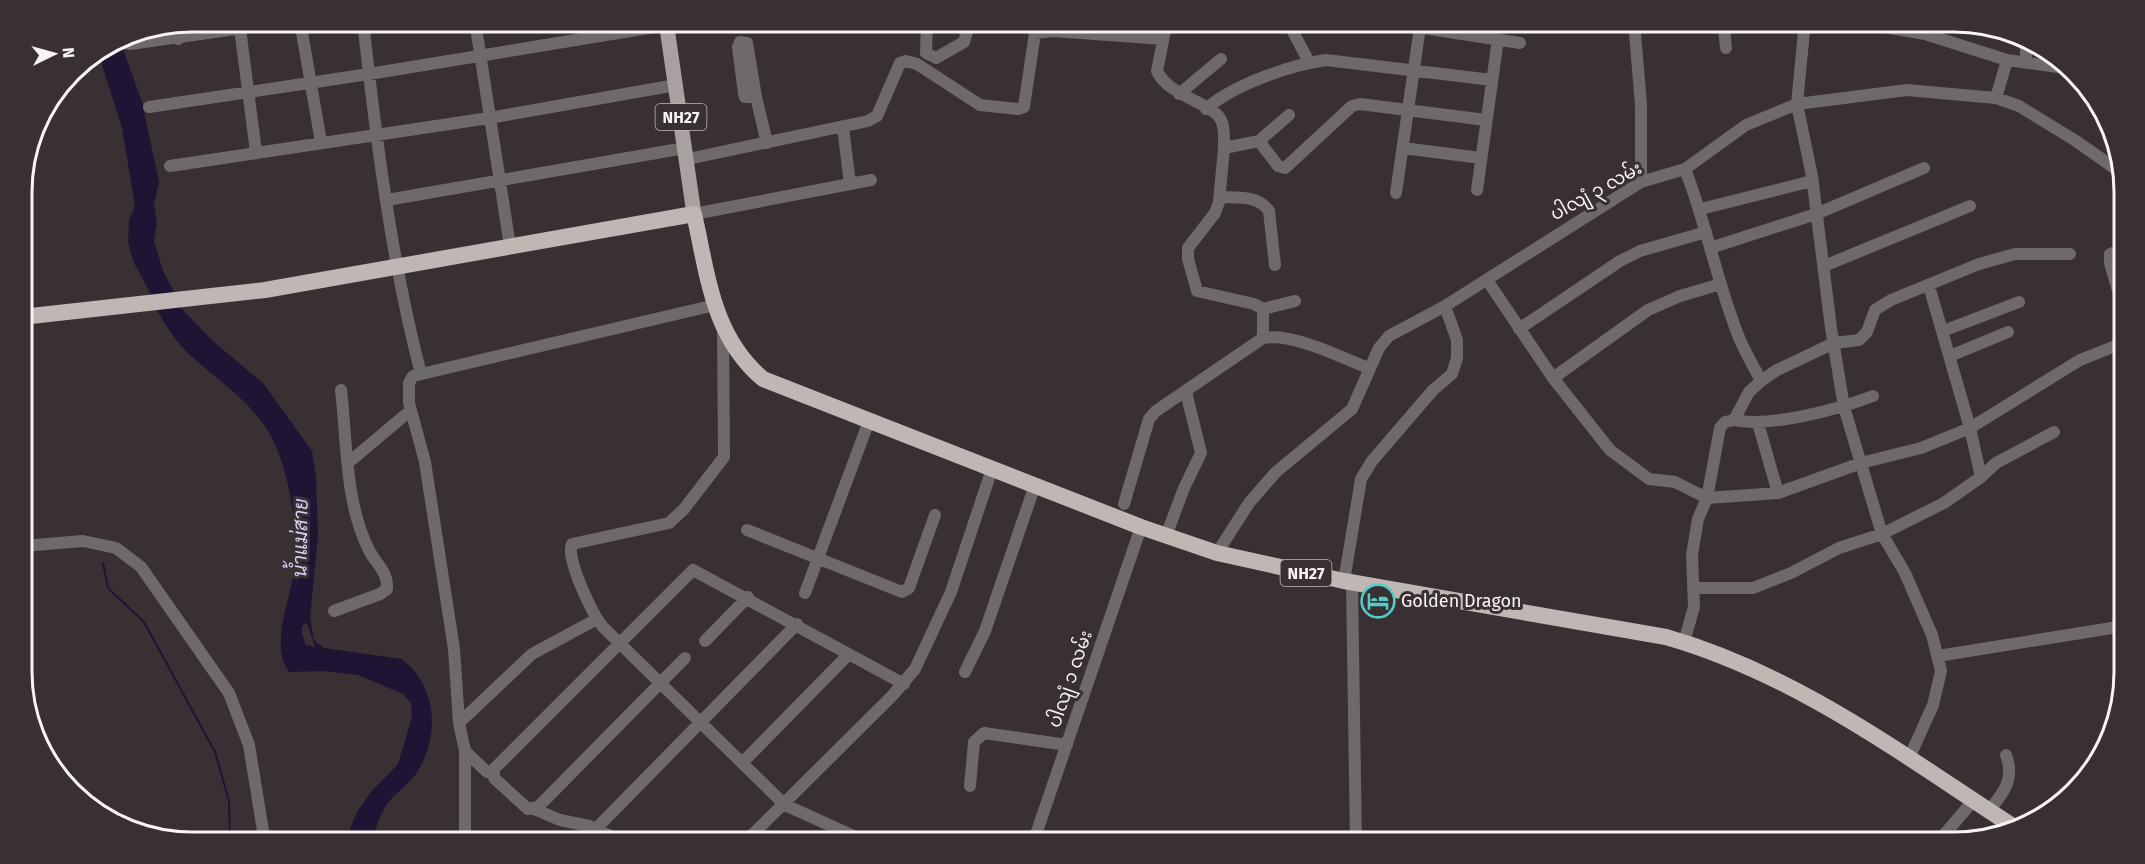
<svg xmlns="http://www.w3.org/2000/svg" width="2145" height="864" viewBox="0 0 2145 864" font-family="'Fira Sans','Noto Sans Myanmar',Sarabun,sans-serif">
	<rect width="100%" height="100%" fill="#383032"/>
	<path fill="#1e1535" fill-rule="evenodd" d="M 119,38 L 142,102 L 159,182 L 154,204 L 157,223 L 154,241 L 163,271 L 174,292 L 151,295 L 133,261 L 128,242 L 129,221 L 135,206 L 122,128 L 98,52 Z
		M 180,307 L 214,342 L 263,383 L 312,451 L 316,477 L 318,535 L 310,618 L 314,640 L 324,648 L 402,659 C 437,687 440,733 418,771 C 410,784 396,792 387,804 C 379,816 375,830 372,843 L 348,843 L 348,834 L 357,812 L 371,792 L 398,764 L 412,717 L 411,703 L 403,694 L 358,675 L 323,671 L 289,672 C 269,644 291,600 294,569 C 298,534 292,493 281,460 C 265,409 226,388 189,354 C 176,342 166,326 157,310 ZM 307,623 L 315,647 L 306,645 L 302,634 L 302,626 Z"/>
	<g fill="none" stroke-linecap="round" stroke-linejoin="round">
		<path stroke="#1e1535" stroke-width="2" d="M 103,563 L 108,588 L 144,622 L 215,752 L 229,801 L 230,843"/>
		<path stroke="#6e6a69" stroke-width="12" d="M 239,21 L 256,152
			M 300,21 L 321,142
			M 363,21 C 376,139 391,259 421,374
			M 475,21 L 510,246
			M 927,21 L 926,53 L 936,58 L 964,42 L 970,21
			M 1167,21 L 1157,71 C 1168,96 1213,103 1221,120 C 1225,128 1224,139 1224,148 L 1259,141 L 1289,115
			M 1225,21 L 1227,23
			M 1290,21 L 1291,28 L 1309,62
			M 1378,21 L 1520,43
			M 1634,21 L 1641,105 L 1641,182
			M 1805,21 L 1797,104 L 1812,176 L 1831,328 L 1844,407 L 1882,534 L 1905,573 L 1932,635 L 1941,671 L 1933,705 L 1910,756
			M 1851,21 L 1925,34 L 2007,60 L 2065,68
			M 176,24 L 178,39
			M 1925,34 L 1928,21
			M 122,36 L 126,43 L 130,44 L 292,21
			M 1726,48 L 1724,28 L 1745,21
			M 2026,63 L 2026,42
			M 1179,94 L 1221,59
			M 756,97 L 745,97 L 744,94 L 738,47 L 740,42 L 747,43 L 756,97 L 767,143
			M 1996,98 L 2007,60
			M 149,107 L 369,74 L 667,25
			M 1206,109 C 1233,85 1290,65 1326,60 L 1492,80
			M 843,127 L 850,184
			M 1259,141 L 1278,166 L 1285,168 L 1352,106 L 1360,104 L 1486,120
			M 1224,148 L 1219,202 L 1215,213 L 1188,248 L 1188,259 L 1197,291 L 1254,304 L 1263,309 L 1295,301
			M 1403,148 L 1481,158
			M 688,159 L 868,121 L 877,116 L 900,63 L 906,61 L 917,64 L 980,105 L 1018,109 L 1024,107 L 1025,100 L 1035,33 L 1053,31 L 1163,39
			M 170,166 L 489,118 L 676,85
			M 1685,169 C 1707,225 1717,284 1740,340 C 1746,354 1754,367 1761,381
			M 1477,190 L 1498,39
			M 1396,193 L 1420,27
			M 1220,197 C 1238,198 1258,195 1269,211 L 1275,265
			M 387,200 L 685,148
			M 1701,209 L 1812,181
			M 694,214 L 871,180
			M 1710,248 L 1816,214 L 1924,168
			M 2123,249 L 2110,254 L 2110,263 L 2123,308
			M 1824,266 L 1970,206
			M 1487,280 L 1553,378 L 1610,450 L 1649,479 L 1675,482 L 1707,498 L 1778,493 L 1861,463 L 1921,448 L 1970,428 L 2080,360 L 2123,343
			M 1929,286 L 1970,428 L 1981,477
			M 1263,309 L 1263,338
			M 1519,329 L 1620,261 L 1640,251 L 1706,232
			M 723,330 L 724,457 L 684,509 L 669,523 L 572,544 C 565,558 593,615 603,627 L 785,805 L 869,843
			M 1943,331 L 2019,302
			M 1950,356 L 2008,332
			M 1553,378 L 1648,310 L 1680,296 L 1721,284
			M 1734,420 C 1770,428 1839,409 1873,396
			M 1758,423 L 1778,493
			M 348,463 L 411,410
			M 1124,504 L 1149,419 L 1156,411 L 1263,338 C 1295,333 1339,357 1369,368
			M 747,530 L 902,592 L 909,588 L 935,515
			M 1166,536 L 1184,488 L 1201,453 L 1186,392
			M 23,546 L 83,541 L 116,548 L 141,567 L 229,693 L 249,745 L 265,843
			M 1217,553 L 1249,503 L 1276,472 L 1352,409 L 1379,348 L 1389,336 L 1445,306 L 1641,182 L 1685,169 L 1746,125 L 1797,104 L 1907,90 L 1996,98 L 2019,106 L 2076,141 L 2123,174
			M 1344,581 L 1361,479 L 1372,461 L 1433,390 L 1452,374 L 1457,358 L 1457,340 L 1445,306
			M 1352,583 L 1356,843
			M 1694,588 L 1753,588 L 1791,573 L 1839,548 L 1882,534 L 1944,503 L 1981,477 L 1996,463 L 2054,432
			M 805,593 L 869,421
			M 334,611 L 380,594 L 387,589 C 388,570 375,564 368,548 C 345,501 347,441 341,390
			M 705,641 L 748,597
			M 1684,642 L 1694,607 L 1692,555 L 1698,519 L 1707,498 L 1720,428 L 1725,422 L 1734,420 L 1749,392 L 1761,381 L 1777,370 L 1834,343 L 1859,340 L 1867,332 L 1875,310 L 1891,300 L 1979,264 L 2015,254 L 2070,254
			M 1938,656 L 2124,626
			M 685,658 L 538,807 L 528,809 L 494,778 L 494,769 L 693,570 L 904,684
			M 965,672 L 985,631 L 1035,485
			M 2114,709 L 2121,692
			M 459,723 L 532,654 L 597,619
			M 742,763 L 849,654
			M 492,773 L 487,772 L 465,751 L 459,723 L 454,649 L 425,462 L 409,403 L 409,383 L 413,376 L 715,305
			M 970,786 L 974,742 L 984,733 L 1067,745
			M 534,809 L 560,820 L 589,826 L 625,843
			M 1989,811 C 2004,792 2015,779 2006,755
			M 465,843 L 465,751
			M 582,843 L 797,624
			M 744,843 L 892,696 L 915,669 L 951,592 L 992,469
			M 1033,843 L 1141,527
			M 1937,843 L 1973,801"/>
		<path stroke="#a9a19f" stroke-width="15" d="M 666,21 L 694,214"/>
		<path stroke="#c0b7b4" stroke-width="16" d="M 22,317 L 265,290 L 694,214 C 708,275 712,336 763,379 L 1141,527 L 1217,553 L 1344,581 L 1666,637 C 1795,674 1900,753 2011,825"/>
	</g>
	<defs>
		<g id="hotel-ring" transform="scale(1.725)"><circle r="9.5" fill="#383032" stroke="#54cdc7" stroke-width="1.5"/><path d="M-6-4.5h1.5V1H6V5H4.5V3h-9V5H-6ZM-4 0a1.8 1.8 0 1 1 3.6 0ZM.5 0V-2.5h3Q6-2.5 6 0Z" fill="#54cdc7"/></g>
	</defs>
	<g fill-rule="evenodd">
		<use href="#hotel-ring" x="1378" y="601"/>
	</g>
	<g text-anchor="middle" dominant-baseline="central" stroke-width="6" stroke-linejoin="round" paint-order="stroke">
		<g fill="#383032" stroke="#beb8ba" stroke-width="1.5">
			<rect x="655.5" y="104" width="51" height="26" rx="4.5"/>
			<rect x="1280.5" y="560" width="51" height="26" rx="4.5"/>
		</g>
		<g font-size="16" font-weight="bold" fill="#f8f3f4">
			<text x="681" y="117">NH27</text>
			<text x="1306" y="573">NH27</text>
		</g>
		<g font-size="18" fill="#f8f3f4" stroke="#383032">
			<text transform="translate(1596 191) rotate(-29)">ပါလျံ ၃ လမ်း</text>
			<text transform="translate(1070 679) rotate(-71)">ပါလျံ ၁ လမ်း</text>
		</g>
		<g font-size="18" fill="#f8f3f4" stroke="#383032" text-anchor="start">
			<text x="1401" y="601">Golden Dragon</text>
		</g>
		<g font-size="20" font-style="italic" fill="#d8d1f8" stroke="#383032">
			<text transform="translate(300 538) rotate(-89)">น้ำแม่สาย</text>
		</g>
	</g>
	<path d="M0 0H2145V864H0ZM192 32H1954A160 160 0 0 1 2114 192V672A160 160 0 0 1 1954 832H192A160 160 0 0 1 32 672V192A160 160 0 0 1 192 32Z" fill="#383032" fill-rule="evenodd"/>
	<path fill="none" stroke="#f8f3f4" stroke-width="3" d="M192 32H1954A160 160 0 0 1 2114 192V672A160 160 0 0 1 1954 832H192A160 160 0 0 1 32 672V192A160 160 0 0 1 192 32Z"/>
	<g transform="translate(54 54) rotate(85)" stroke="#383032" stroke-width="4.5" paint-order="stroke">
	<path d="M0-4.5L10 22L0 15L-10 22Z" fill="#f8f3f4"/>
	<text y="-9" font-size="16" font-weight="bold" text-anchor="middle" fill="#f8f3f4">N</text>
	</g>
</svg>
